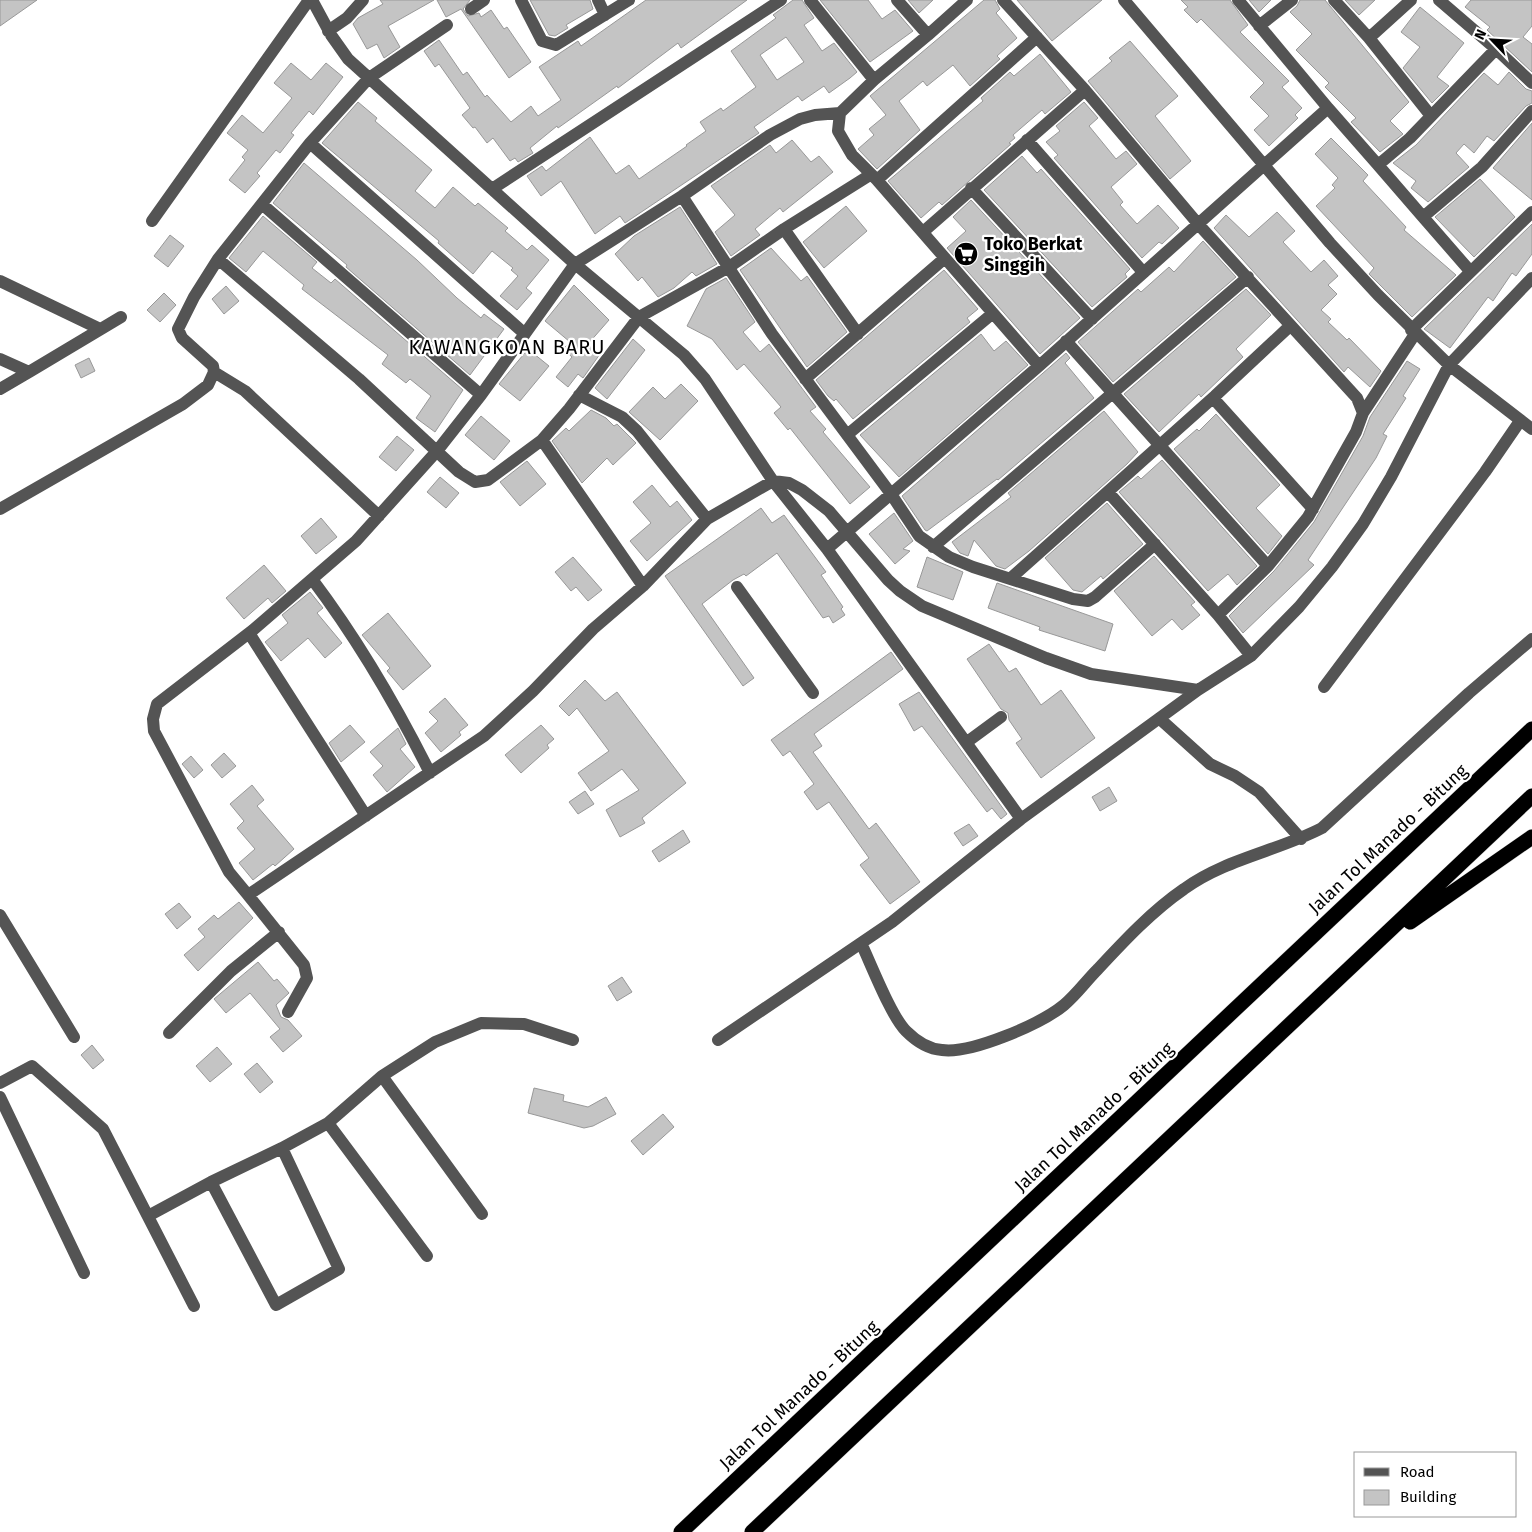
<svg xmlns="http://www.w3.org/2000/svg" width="1532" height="1532" viewBox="0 0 1532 1532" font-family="'Fira Sans',sans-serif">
	<rect width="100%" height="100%" fill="#fff"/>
	<path fill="#c4c4c4" stroke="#989898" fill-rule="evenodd" d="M 0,0 L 37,0 L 0,26 Z
		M 380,0 L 434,0 L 388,26 L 400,47 L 384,58 L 377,44 L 367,49 L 353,24 L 358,18 L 383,4 Z
		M 437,0 L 470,0 L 463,9 L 468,16 L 479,13 L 481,17 L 491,10 L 504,29 L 507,27 L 531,62 L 509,78 L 461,9 L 446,17 Z
		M 530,0 L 590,0 L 593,9 L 566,25 L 568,28 L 555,36 L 549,35 Z
		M 646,0 L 747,0 L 681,48 L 678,43 L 618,88 L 617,86 L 558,128 L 557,126 L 530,148 L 533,153 L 518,162 L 515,158 L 510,161 L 493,138 L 487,143 L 475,127 L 473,128 L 462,115 L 470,108 L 439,64 L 435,67 L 424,51 L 439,40 L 463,75 L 467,72 L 485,97 L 487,95 L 511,122 L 531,106 L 538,116 L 561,100 L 539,67 L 578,41 L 581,46 Z
		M 793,0 L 802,0 L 814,18 L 804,25 L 822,51 L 834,43 L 857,72 L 850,78 L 829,93 L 824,86 L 802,101 L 798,96 L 754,127 L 759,133 L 625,223 L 620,216 L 595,234 L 561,181 L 541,196 L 527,176 L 542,166 L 546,171 L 590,137 L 616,174 L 629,165 L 639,179 L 687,146 L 686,145 L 706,131 L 700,122 L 721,108 L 723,111 L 756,87 L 731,51 L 776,18 L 773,15 ZM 786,37 L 804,62 L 777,80 L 760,55 Z
		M 820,0 L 868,0 L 882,19 L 895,10 L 913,31 L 870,62 Z
		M 908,0 L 933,0 L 919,13 Z
		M 984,0 L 995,0 L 1000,9 L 996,13 L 1017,38 L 997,56 L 1000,59 L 970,86 L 953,65 L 927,86 L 923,81 L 899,101 L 920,130 L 877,169 L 858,149 L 874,135 L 869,129 L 886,115 L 870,96 Z
		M 1017,0 L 1102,0 L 1052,41 Z
		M 1181,0 L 1230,0 L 1248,25 L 1240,32 L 1289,81 L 1282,87 L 1302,108 L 1295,115 L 1298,118 L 1269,146 L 1254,130 L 1269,116 L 1250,97 L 1264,83 L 1201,19 L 1197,23 L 1184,10 L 1188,7 Z
		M 1249,0 L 1271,0 L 1259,12 Z
		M 1300,0 L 1325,0 L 1409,102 L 1390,121 L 1403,134 L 1380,152 L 1351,122 L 1356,118 L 1325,87 L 1329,83 L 1296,50 L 1312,34 L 1290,12 L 1297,6 Z
		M 1345,0 L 1375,0 L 1359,15 Z
		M 1471,0 L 1532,0 L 1532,26 L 1523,37 L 1532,44 L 1532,72 L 1487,30 L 1490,27 L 1465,7 Z
		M 1420,7 L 1464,43 L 1437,77 L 1449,86 L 1432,103 L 1403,68 L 1420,47 L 1401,32 Z
		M 1130,41 L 1178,96 L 1155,116 L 1191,161 L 1170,179 L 1088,81 L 1112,61 L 1109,58 Z
		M 1040,54 L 1071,92 L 1045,114 L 1042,110 L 1013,135 L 1015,138 L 1009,143 L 1011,144 L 942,205 L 939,202 L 921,218 L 888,181 L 983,101 L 981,98 L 1010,72 L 1014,76 Z
		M 291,63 L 311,80 L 326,63 L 343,77 L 313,115 L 309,111 L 291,133 L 294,135 L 280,153 L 276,150 L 257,173 L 260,176 L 245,193 L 229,180 L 245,160 L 242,157 L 248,150 L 227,133 L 242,115 L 263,133 L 292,98 L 274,83 Z
		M 1509,72 L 1526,89 L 1532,91 L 1532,103 L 1526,106 L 1494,141 L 1487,136 L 1474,153 L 1464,144 L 1456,153 L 1469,167 L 1428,202 L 1411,188 L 1416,181 L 1393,163 L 1416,145 L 1484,73 L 1498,85 Z
		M 358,102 L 377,118 L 375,121 L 432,170 L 415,191 L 435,208 L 453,187 L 475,206 L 478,203 L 508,228 L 505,231 L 527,250 L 532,245 L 549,260 L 526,288 L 532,293 L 517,310 L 500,296 L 518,276 L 511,270 L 513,268 L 492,251 L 473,274 L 438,243 L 439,241 L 322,143 Z
		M 1084,102 L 1098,118 L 1089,126 L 1116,159 L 1126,151 L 1137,164 L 1111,187 L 1123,202 L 1120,205 L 1137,224 L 1158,205 L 1179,228 L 1162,244 L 1159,242 L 1142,258 L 1054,158 L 1058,155 L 1046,142 L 1060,131 L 1056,126 Z
		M 1532,123 L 1532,200 L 1493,168 Z
		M 1331,138 L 1368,175 L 1363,181 L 1406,227 L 1404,230 L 1456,275 L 1412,317 L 1369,274 L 1374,268 L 1316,206 L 1335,188 L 1332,185 L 1338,178 L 1315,154 Z
		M 792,140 L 811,162 L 819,156 L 833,172 L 783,212 L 780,208 L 755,229 L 760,235 L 731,256 L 715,232 L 735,215 L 711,186 L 770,145 L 776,153 Z
		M 1022,156 L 1037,173 L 1041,169 L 1130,269 L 1125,274 L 1127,277 L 1092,307 L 984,190 Z
		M 304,163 L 417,260 L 457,298 L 481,318 L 484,314 L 504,329 L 470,375 L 346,267 L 347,265 L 273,203 Z
		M 1480,179 L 1515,217 L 1474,257 L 1435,217 Z
		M 971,200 L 1080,318 L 1040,354 L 947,248 L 966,231 L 953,217 Z
		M 846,206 L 867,231 L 824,268 L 803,242 Z
		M 680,207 L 717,264 L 696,276 L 692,272 L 674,288 L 658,297 L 642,277 L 638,281 L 615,254 L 634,236 Z
		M 1277,212 L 1295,231 L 1283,242 L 1311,272 L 1324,260 L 1338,276 L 1328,285 L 1337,294 L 1321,310 L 1331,319 L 1328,322 L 1347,340 L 1349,338 L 1381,371 L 1370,387 L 1348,367 L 1344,372 L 1214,228 L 1226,215 L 1249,237 Z
		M 263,216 L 317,262 L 312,268 L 331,283 L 335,279 L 463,390 L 435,432 L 416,418 L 431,396 L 410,379 L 406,383 L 382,364 L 388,355 L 302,289 L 304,285 L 263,251 L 246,272 L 229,258 Z
		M 1532,224 L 1532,254 L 1516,276 L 1512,273 L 1493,301 L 1488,297 L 1450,348 L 1424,329 Z
		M 170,235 L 184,246 L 168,267 L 154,256 Z
		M 1203,241 L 1236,277 L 1113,382 L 1078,342 L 1138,289 L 1141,292 L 1169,267 L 1174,272 Z
		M 771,248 L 801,281 L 807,276 L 847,332 L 807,367 L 740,270 Z
		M 944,270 L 978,309 L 967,318 L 970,322 L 853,419 L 836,399 L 834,401 L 828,396 L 816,380 Z
		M 726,278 L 755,322 L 743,332 L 760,352 L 769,344 L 816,407 L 810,411 L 826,429 L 823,432 L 870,487 L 850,504 L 790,428 L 788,430 L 774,413 L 781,407 L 744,364 L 737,370 L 712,339 L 687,326 L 706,289 Z
		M 574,285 L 609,320 L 588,344 L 600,354 L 583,378 L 578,374 L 568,387 L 556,377 L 572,357 L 563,349 L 570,342 L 545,321 Z
		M 226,286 L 239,301 L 224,314 L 212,299 Z
		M 1246,289 L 1271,315 L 1236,349 L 1243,357 L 1201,397 L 1199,394 L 1159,432 L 1124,394 Z
		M 164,293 L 176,305 L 160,322 L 147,310 Z
		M 981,334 L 994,351 L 1006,341 L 1028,365 L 899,477 L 860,435 Z
		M 633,339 L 645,350 L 607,399 L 595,388 Z
		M 528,349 L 549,366 L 520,401 L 499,384 Z
		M 1066,353 L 1070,358 L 1065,363 L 1094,398 L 998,480 L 997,479 L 927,531 L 925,530 L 902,496 Z
		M 89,358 L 95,371 L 81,378 L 75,365 Z
		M 1407,361 L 1420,369 L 1403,396 L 1406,398 L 1383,434 L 1387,436 L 1376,458 L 1308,560 L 1314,565 L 1243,633 L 1229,616 L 1274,571 L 1314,522 L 1363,436 L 1370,417 Z
		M 681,384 L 698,401 L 660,440 L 629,412 L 653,387 L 665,399 Z
		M 591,410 L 606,418 L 614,426 L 617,424 L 636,443 L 613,465 L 607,458 L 582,483 L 552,441 L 566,428 L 569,431 Z
		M 1104,411 L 1138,452 L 1127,464 L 1029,551 L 1005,569 L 996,566 L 974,540 L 968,556 L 960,553 L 952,542 L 1011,497 L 1008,493 Z
		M 1216,414 L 1280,485 L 1256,508 L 1282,536 L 1268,554 L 1174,449 L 1197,429 L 1199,431 Z
		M 481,416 L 510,441 L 494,460 L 465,435 Z
		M 397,436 L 414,450 L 396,471 L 379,457 Z
		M 1162,460 L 1257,566 L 1237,585 L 1228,574 L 1208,591 L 1119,492 L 1138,476 L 1141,479 Z
		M 527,461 L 546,484 L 520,506 L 500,482 Z
		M 440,477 L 459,493 L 446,508 L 427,492 Z
		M 652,485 L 670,507 L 677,501 L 692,520 L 647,561 L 630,541 L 651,523 L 633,502 Z
		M 1107,503 L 1143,544 L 1103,579 L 1101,576 L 1082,592 L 1073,590 L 1045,558 Z
		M 761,508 L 772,523 L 784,515 L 826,572 L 821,575 L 843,607 L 841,609 L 845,615 L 833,623 L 829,616 L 823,618 L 777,553 L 746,576 L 744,574 L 733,580 L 702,604 L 754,678 L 743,686 L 665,576 Z
		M 894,513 L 913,541 L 903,549 L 910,551 L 895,564 L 869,534 Z
		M 321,518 L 337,537 L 316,554 L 301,536 Z
		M 1154,556 L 1195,602 L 1191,605 L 1200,615 L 1182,630 L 1172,619 L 1152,636 L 1114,591 Z
		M 573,557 L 602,590 L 588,601 L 576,587 L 571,591 L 555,572 Z
		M 927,557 L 963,572 L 953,600 L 917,587 Z
		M 264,565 L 286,591 L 272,603 L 268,598 L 244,619 L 226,598 Z
		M 997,583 L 1113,624 L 1105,651 L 1039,630 L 1040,627 L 988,608 Z
		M 310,592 L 323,608 L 317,613 L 342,643 L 325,658 L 308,638 L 281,661 L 265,642 L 288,623 L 282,615 Z
		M 388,613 L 431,666 L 403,690 L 387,671 L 390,668 L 362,635 Z
		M 989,644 L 1009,672 L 1016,668 L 1041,705 L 1061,690 L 1095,738 L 1041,778 L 1016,743 L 1022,739 L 1009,720 L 1008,713 L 1001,709 L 967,659 Z
		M 891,652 L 903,669 L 814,734 L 822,746 L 813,752 L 869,829 L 876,823 L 920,882 L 890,904 L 860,865 L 869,858 L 829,802 L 817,810 L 804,792 L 814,784 L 790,751 L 783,756 L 771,740 Z
		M 585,680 L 605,701 L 617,692 L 686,783 L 642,818 L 645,823 L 620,837 L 606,810 L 639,790 L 622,769 L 591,791 L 578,773 L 609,751 L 577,708 L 569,716 L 559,706 Z
		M 919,692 L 1007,814 L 1001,819 L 992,808 L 987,812 L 922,726 L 914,731 L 899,704 Z
		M 445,698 L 468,725 L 459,732 L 461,735 L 441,752 L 425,733 L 438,721 L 429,712 Z
		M 350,725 L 365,742 L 341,762 L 329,743 Z
		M 541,725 L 554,739 L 547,745 L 549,748 L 521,773 L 505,755 Z
		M 398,728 L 406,744 L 400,749 L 415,767 L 387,792 L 373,775 L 383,766 L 370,752 Z
		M 224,753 L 236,766 L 222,778 L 211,765 Z
		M 191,756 L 203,770 L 194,778 L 182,764 Z
		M 252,785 L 264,800 L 257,806 L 294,849 L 275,866 L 273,864 L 253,880 L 239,863 L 255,849 L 237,828 L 244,821 L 230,804 Z
		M 1109,787 L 1117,801 L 1100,811 L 1092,797 Z
		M 585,791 L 594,804 L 578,814 L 569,802 Z
		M 969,824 L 978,836 L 963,846 L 954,833 Z
		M 683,830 L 690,842 L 659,862 L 652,851 Z
		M 239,902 L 253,918 L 198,971 L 184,955 L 205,937 L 198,929 L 214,915 L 218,919 Z
		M 179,903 L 191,917 L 177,929 L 165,914 Z
		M 258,962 L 274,981 L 277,979 L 289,993 L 276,1005 L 281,1017 L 288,1020 L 302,1036 L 283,1052 L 270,1037 L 280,1029 L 250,993 L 226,1013 L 214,999 Z
		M 622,977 L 632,992 L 617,1001 L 608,986 Z
		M 92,1045 L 104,1060 L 93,1069 L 81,1055 Z
		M 217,1047 L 232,1064 L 210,1082 L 196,1066 Z
		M 257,1063 L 273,1082 L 260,1093 L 244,1074 Z
		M 534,1088 L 564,1095 L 563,1101 L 588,1107 L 606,1097 L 616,1114 L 593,1126 L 584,1128 L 528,1113 Z
		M 663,1114 L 674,1127 L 643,1155 L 631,1141 Z"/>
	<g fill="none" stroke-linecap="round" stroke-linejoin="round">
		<g stroke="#dbdbdb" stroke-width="16">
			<path id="highway" d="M 1410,922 L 1532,837
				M 681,1532 L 1532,729
				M 752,1532 L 1532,796"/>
		</g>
		<path stroke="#545454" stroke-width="12" d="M 312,0 L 331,35 L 348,59 L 575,264 L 684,355 L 705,379 L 773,481 L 827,549 L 891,494 L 919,536 L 949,557 L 973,567 L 1073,599 L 1088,601 L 1095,597 L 1155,544
			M 521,0 L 542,41 L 556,45 L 629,0
			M 598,0 L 605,15
			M 810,0 L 874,80
			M 897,0 L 928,35
			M 967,0 L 928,35 L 874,80 L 840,113 L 815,115 L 800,119 L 770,135 L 682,196 L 575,264 L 481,395 L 437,451 L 356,541 L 253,630 L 157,704 L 153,719 L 154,731 L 229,872 L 248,895 L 484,736 L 533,691 L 593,629 L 643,586 L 707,519 L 773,481 L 789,483 L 802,490 L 829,511 L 888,580 L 900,591 L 922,606 L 1046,658 L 1091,674 L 1198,690
			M 1124,0 L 1330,243 L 1378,295 L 1449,365 L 1532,429
			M 1334,0 L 1369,38 L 1411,0
			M 1439,0 L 1496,49
			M 471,9 L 484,0
			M 1259,26 L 1292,0
			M 328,31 L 347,18 L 363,0
			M 1369,38 L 1431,116
			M 1085,90 L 1199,225 L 1357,398 L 1363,413 L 1356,432 L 1308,517 L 1268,566 L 1218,615 L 1108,492
			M 1328,108 L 1378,165
			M 840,113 L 838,131 L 852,155 L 877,180 L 1039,366
			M 1027,140 L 1143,272
			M 310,143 L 525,334
			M 877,180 L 1037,37
			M 971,188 L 1092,319
			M 492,189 L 781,0
			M 682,196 L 772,334 L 891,494 L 1039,366 L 1328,108 L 1238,0
			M 263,205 L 481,395
			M 1423,217 L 1378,165 L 1410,138 L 1496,49 L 1532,83
			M 152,221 L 309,0
			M 784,229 L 870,175
			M 923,232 L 1085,90 L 1003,0
			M 218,259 L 359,379 L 459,472 L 475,482 L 488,480 L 542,440 L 569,409 L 639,317 L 729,267 L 784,229 L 858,334
			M 1470,271 L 1423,217 L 1482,167 L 1532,111
			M 0,281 L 100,329
			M 1411,330 L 1532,212
			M 1066,341 L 1268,566
			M 0,359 L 29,372 L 0,389
			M 29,372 L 121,317
			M 214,372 L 245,391 L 379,516
			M 805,379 L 945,258
			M 579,395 L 622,417 L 637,431 L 707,519
			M 1213,398 L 1313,509
			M 1363,413 L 1415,334
			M 847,435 L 992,314
			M 542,440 L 643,586
			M 0,509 L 183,404 L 208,385 L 214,372 L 213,366 L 182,338 L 178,329 L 194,297 L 218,259 L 310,143 L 369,78 L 447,25
			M 933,547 L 1248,277
			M 827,549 L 1021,819
			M 1011,578 L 1215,396 L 1290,326
			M 312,579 C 358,640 396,705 430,773
			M 737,587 L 813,693
			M 1218,615 L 1251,656
			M 249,633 L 366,816
			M 1324,687 L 1485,472 L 1520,421
			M 1160,719 L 1210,764 L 1235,776 L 1259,792 L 1301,839
			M 967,742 L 1001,717
			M 248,895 L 304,965 L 307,978 L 288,1012
			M 0,915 L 74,1037
			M 861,943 C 871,964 891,1016 906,1031 C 916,1041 927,1049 942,1050 C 971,1054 1041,1024 1064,1005 C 1077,994 1086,981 1098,969 C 1124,941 1152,911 1184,889 C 1225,859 1278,851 1322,828 L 1469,693 L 1532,639
			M 169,1033 L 231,971 L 279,932
			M 718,1040 L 892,922 L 1021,819 L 1198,690 L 1251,656 L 1299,607 L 1332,567 L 1363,524 L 1391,477 L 1449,365 L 1532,278
			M 382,1076 L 482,1214
			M 0,1083 L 32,1066 L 103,1129 L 194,1306
			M 0,1097 L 84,1273
			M 328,1123 L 427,1256
			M 211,1182 L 282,1148
			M 148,1216 L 211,1182 L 276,1305 L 339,1269 L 282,1148 L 328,1123 L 382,1076 L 435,1042 L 481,1023 L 524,1024 L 573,1040"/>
		<use href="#highway" stroke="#000" stroke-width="15"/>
	</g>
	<defs>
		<g id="supermarket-disc" transform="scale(1.25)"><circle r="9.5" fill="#000" stroke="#fff"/><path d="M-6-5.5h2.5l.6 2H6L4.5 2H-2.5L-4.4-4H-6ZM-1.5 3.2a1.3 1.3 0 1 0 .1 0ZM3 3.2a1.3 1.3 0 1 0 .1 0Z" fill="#fff"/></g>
	</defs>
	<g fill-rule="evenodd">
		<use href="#supermarket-disc" x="966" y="254"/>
	</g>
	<g text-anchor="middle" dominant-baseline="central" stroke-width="4.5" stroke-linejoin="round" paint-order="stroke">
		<g font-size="18" font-weight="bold" fill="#000" stroke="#fff" text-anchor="start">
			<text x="984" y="244">Toko Berkat<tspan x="984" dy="21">Singgih</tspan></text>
		</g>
		<g font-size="18" fill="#000" stroke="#fff">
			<text transform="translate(1388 839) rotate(-43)">Jalan Tol Manado - Bitung</text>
			<text transform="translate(1094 1117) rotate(-43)">Jalan Tol Manado - Bitung</text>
			<text transform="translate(799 1395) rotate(-43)">Jalan Tol Manado - Bitung</text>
		</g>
		<g font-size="20" letter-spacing="1" fill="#000" stroke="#fff">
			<text x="507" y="347">KAWANGKOAN BARU</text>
		</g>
	</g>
	<rect x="1354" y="1452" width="162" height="65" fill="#ffffff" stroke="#999999"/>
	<rect x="1364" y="1468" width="25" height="8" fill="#545454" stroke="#999999"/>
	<text x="1400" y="1477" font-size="15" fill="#000000">Road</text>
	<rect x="1364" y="1490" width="25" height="15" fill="#c4c4c4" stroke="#999999"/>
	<text x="1400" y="1502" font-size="15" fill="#000000">Building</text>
	<g transform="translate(1492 40) rotate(295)" stroke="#ffffff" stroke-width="4" paint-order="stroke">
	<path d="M0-4L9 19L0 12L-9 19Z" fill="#000000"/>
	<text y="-8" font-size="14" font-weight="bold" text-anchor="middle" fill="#000000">N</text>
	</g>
</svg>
